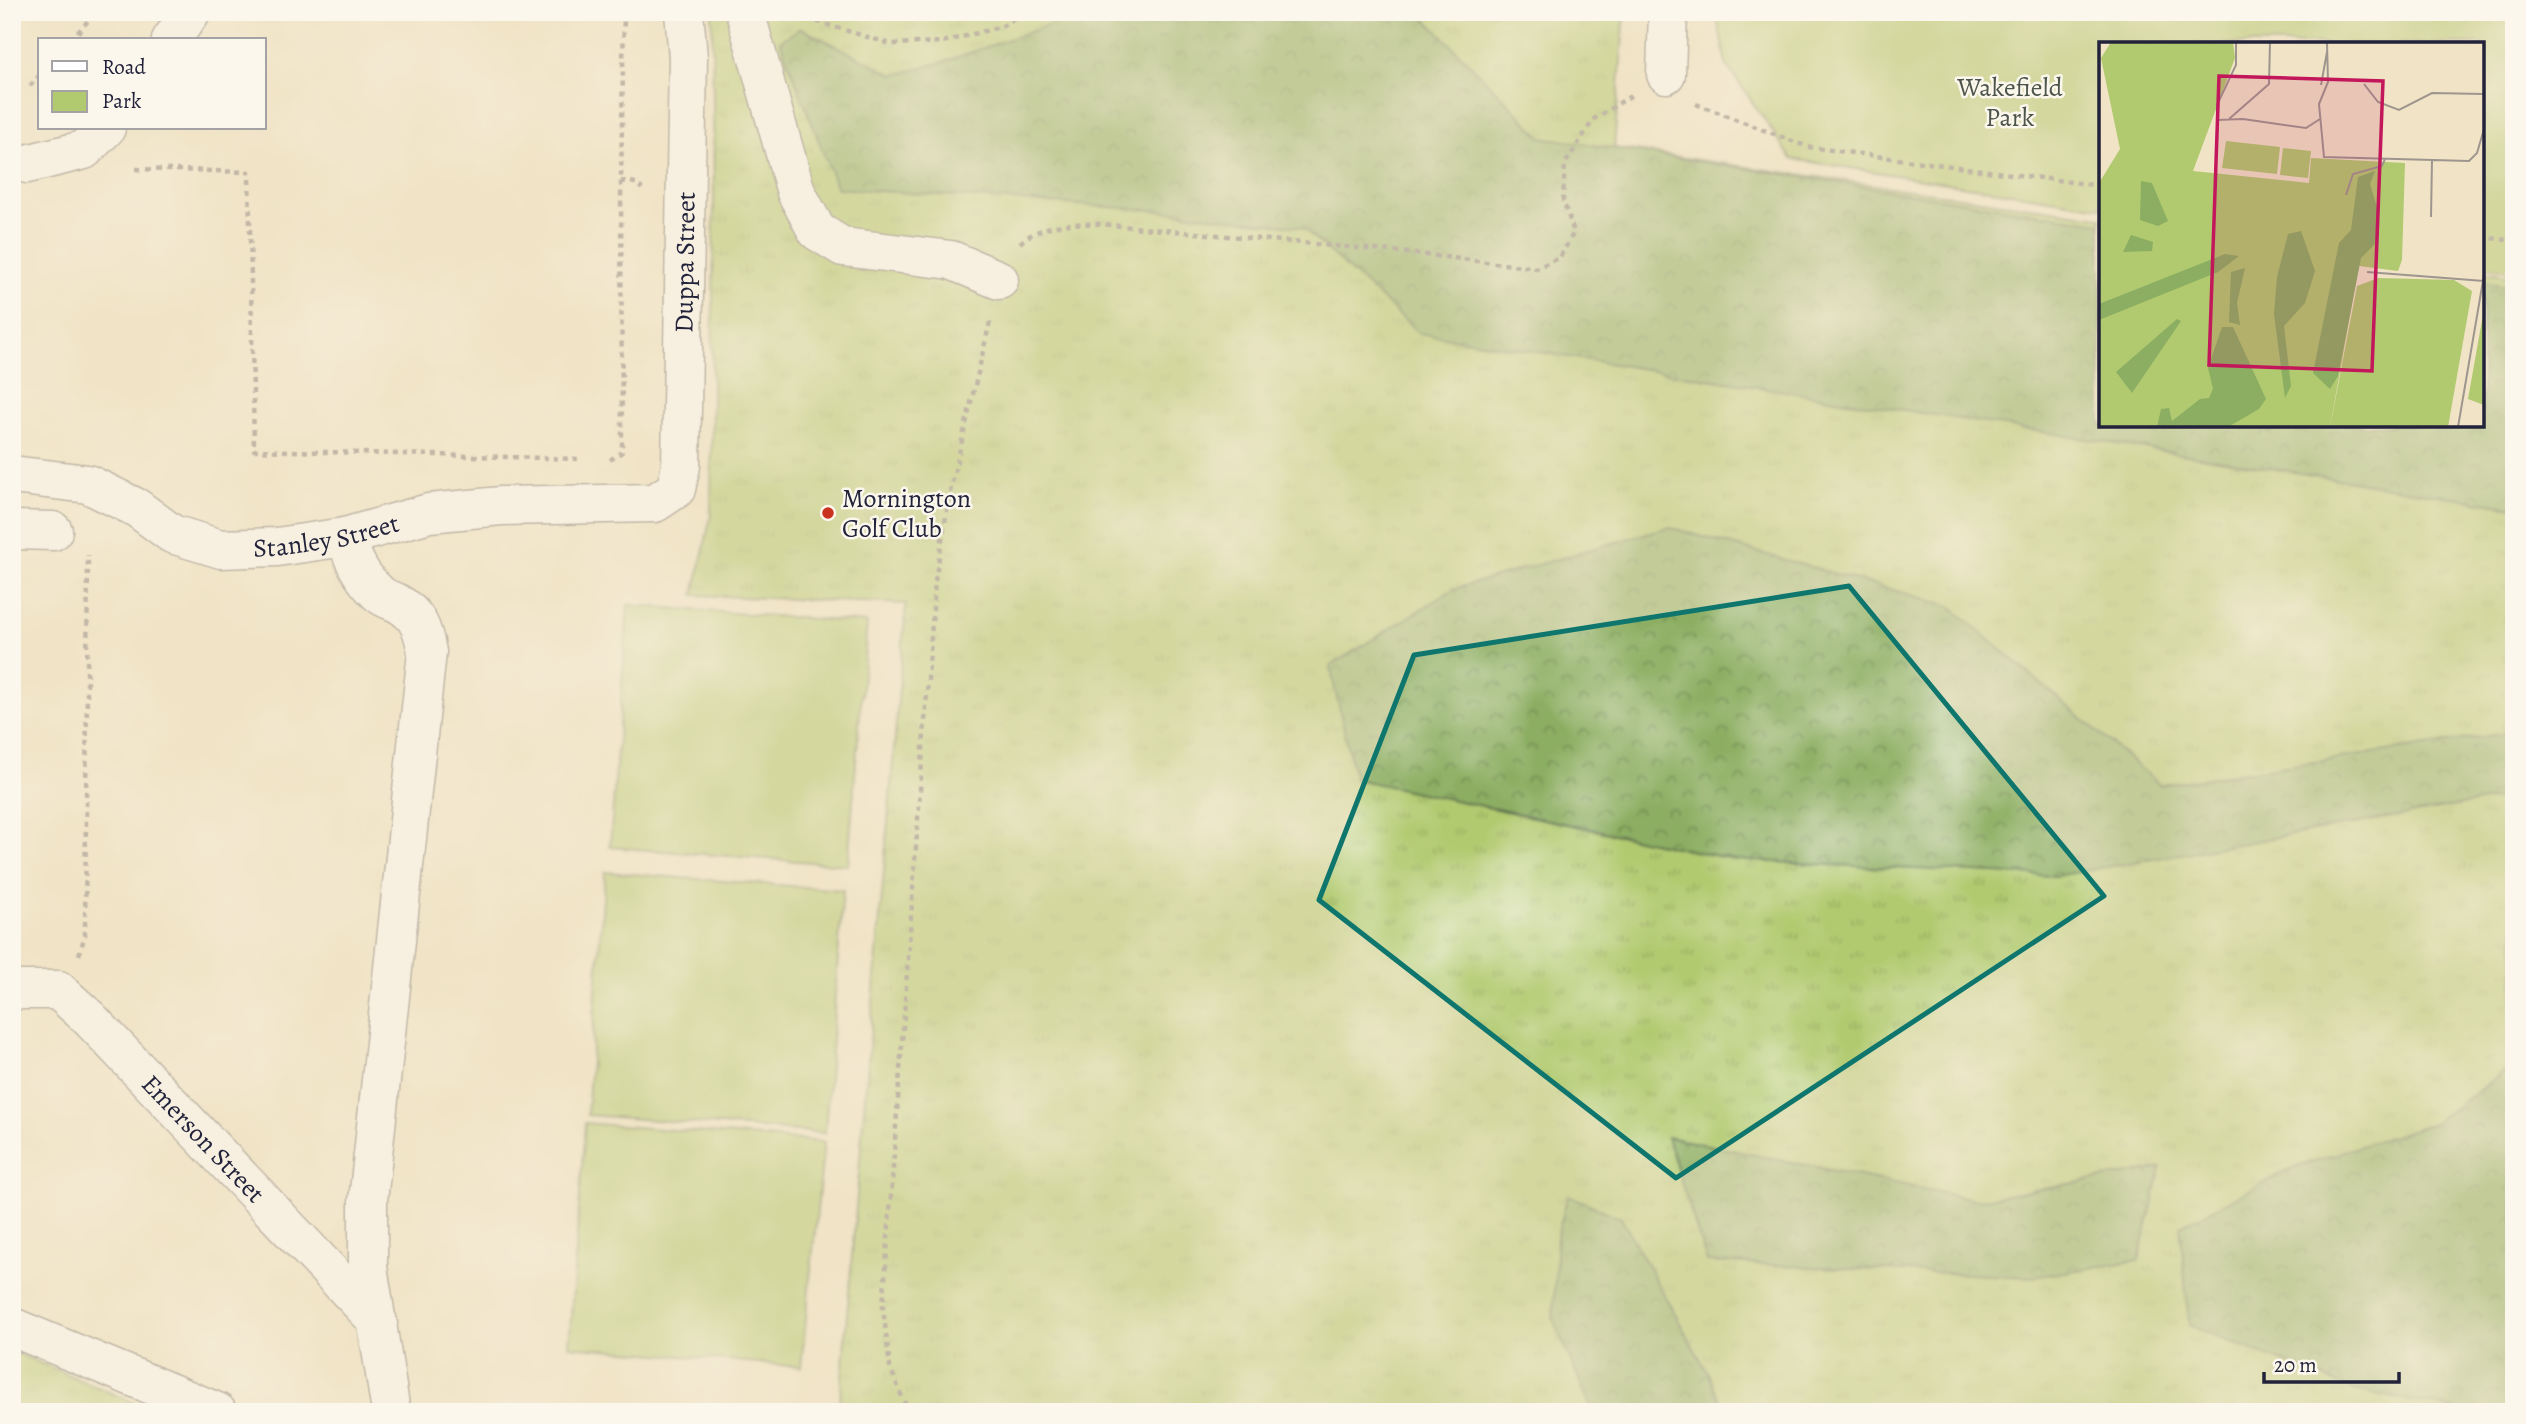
<svg xmlns="http://www.w3.org/2000/svg" width="2526" height="1424" viewBox="0 0 2526 1424" font-family="Alegreya,serif">
	<defs>
		<pattern id="grass-tufts" width="24" height="20" patternUnits="userSpaceOnUse" patternTransform="scale(1.75)"><rect width="24" height="20" fill="#b1ca6f"/><path d="M3 7l-1-3M5 7V3M7 7l1-3M15 17l-1-3M17 17v-4M19 17l1-3" fill="none" stroke="#98ad61"/></pattern>
		<pattern id="forest-crowns" width="20" height="18" patternUnits="userSpaceOnUse" patternTransform="scale(1.75)"><rect width="20" height="18" fill="#8cae62"/><path d="M2 6a3 3 0 1 1 6 0M12 15a3 3 0 1 1 6 0" fill="none" stroke="#728d52"/></pattern>
	</defs>
	<rect width="100%" height="100%" fill="#fbf7ec"/>
	<filter id="ink" filterUnits="userSpaceOnUse"><feTurbulence type="fractalNoise" baseFrequency=".0143" numOctaves="2"/><feDisplacementMap in="SourceGraphic" scale="14" xChannelSelector="R" yChannelSelector="G"/><feConvolveMatrix kernelMatrix="1 2 1 2 8 2 1 2 1" color-interpolation-filters="sRGB"/></filter>
	<filter id="wash" filterUnits="userSpaceOnUse"><feTurbulence type="fractalNoise" baseFrequency=".00686" numOctaves="4" result="noise"/><feDisplacementMap in="SourceGraphic" scale="28" xChannelSelector="R" yChannelSelector="G"/><feGaussianBlur stdDeviation="1.57" result="paint"/><feColorMatrix in="noise" values="0 0 0 0 0 0 0 0 0 0 0 0 0 0 0 0 0 1.4 0 .05"/><feComposite in="paint" operator="in"/></filter>
	<g filter="url(#wash)">
		<rect width="100%" height="100%" fill="#f0e3c6"/>
		<path fill="url(#grass-tufts)" stroke="#6a7655" stroke-width="2" d="M 712,12 L 1625,12 L 1614,148 L 2101,217 L 2101,425 L 2482,425 L 2482,271 L 2514,276 L 2514,1412 L 839,1412 L 906,604 L 694,595 L 711,515 L 714,197 Z
			M 12,1351 L 156,1412 L 12,1412 Z"/>
		<path fill="url(#forest-crowns)" stroke="#57684e" stroke-width="2" d="M 1087,12 L 1419,12 L 1541,137 L 2101,223 L 2101,425 L 2482,425 L 2482,282 L 2514,287 L 2514,507 L 1419,333 L 1302,227 L 1164,211 L 837,188 L 780,41 L 801,28 L 894,75 L 943,62 Z
			M 1668,527 L 1950,606 L 2160,785 L 2514,732 L 2514,796 L 2055,876 L 1736,860 L 1355,779 L 1330,666 L 1454,589 Z
			M 2514,1065 L 2514,1412 L 2469,1412 L 2354,1390 L 2189,1325 L 2180,1226 L 2295,1167 L 2433,1123 Z
			M 1667,1137 L 1978,1200 L 2161,1168 L 2139,1260 L 2033,1277 L 1707,1262 Z
			M 1568,1195 L 1621,1218 L 1708,1373 L 1725,1412 L 1593,1412 L 1553,1319 L 1557,1236 Z"/>
		<path fill="#b1ca6f" stroke="#6a7655" stroke-width="2" d="M 1716,12 L 2514,12 L 2514,271 L 2482,266 L 2482,44 L 2101,44 L 2101,207 L 1792,159 L 1726,64 Z
			M 628,605 L 867,623 L 848,865 L 610,847 Z
			M 605,872 L 843,890 L 825,1133 L 587,1115 Z
			M 585,1123 L 824,1142 L 801,1367 L 569,1346 Z"/>
	</g>
	<g filter="url(#ink)">
		<g fill="none" stroke-linecap="round" stroke-linejoin="round">
			<g stroke="#898280" stroke-width="41">
				<g id="minor">
					<path d="M 745,12 L 796,192 L 817,231 L 843,247 L 951,260 L 999,280"/>
					<path d="M 171,40 L 191,12"/>
					<path d="M 1666,74 L 1668,12"/>
					<path d="M 27,164 L 84,150 L 106,128"/>
					<path id="s1" d="M 12,475 L 88,484 L 137,508 L 172,534 L 221,549 L 277,547 L 345,537 L 429,513 L 501,506 L 655,503 L 676,489 L 681,466 L 688,57 L 684,12"/>
					<path d="M 12,530 L 53,531"/>
					<path d="M 345,537 C 354,560 359,575 378,593 C 383,598 390,600 397,603 C 418,614 423,630 427,652 L 368,1201 L 368,1267 L 391,1412"/>
					<path id="s2" d="M 12,990 L 58,990 L 89,1018 L 378,1322"/>
					<path d="M 12,1327 L 217,1412"/>
				</g>
			</g>
			<path stroke="#898280" stroke-width="4.5" stroke-dasharray="5 5" stroke-linecap="butt" d="M 788,13 L 891,44 L 943,42 L 1003,26 L 1026,12
				M 71,40 L 96,12
				M 30,86 L 40,75
				M 1696,104 L 1808,147 L 2101,186
				M 136,169 L 249,172 L 254,450 L 580,459
				M 621,181 L 636,183 L 642,189
				M 2482,237 L 2514,241
				M 1020,243 C 1042,223 1071,223 1100,224 L 1410,253 L 1537,268 L 1560,257 L 1574,232 L 1563,200 L 1565,164 L 1594,119 L 1632,95
				M 610,460 L 622,452 L 621,181 L 624,12
				M 79,955 L 85,935 L 88,555
				M 914,1412 L 904,1402 L 890,1367 L 883,1308 L 935,581 L 951,487 L 990,322"/>
			<use href="#minor" stroke="#fff" stroke-width="38"/>
		</g>
	</g>
	<path d="M0 0H2526V1424H0ZM 1849,586 L 2104,896 L 1676,1178 L 1319,900 L 1414,655 Z" fill="#f0e3c6" fill-opacity=".55" fill-rule="evenodd"/>
	<path fill="none" stroke="#0f766e" stroke-width="5" stroke-linejoin="round" d="M 1849,586 L 2104,896 L 1676,1178 L 1319,900 L 1414,655 Z"/>
	<circle fill="#c8321e" stroke="#fbf7ec" stroke-width="2.5" cx="828" cy="513" r="7"/>
	<g text-anchor="middle" dominant-baseline="central" stroke-width="5" stroke-linejoin="round" paint-order="stroke">
		<g font-size="26" fill="#4d544b" stroke="#fbf7ec">
			<text x="2010" y="87">Wakefield<tspan x="2010" dy="30">Park</tspan></text>
		</g>
		<g font-size="26" fill="#22223b" stroke="#fbf7ec">
			<text stroke="none"><textPath href="#s1" startOffset="917">Duppa Street</textPath></text>
			<text stroke="none"><textPath href="#s1" startOffset="332">Stanley Street</textPath></text>
			<text stroke="none"><textPath href="#s2" startOffset="254">Emerson Street</textPath></text>
		</g>
		<g font-size="26" fill="#22223b" stroke="#fbf7ec" text-anchor="start">
			<text x="842" y="498">Mornington<tspan x="842" dy="30">Golf Club</tspan></text>
		</g>
	</g>
	<g transform="translate(2099 42)">
		<rect width="385" height="385" fill="#f0e3c6"/>
		<path d="M 12,0 L 134,0 L 136,16 L 94,129 L 210,141 L 212,116 L 306,121 L 303,218 L 299,229 L 260,224 L 231,385 L 0,385 L 0,141 L 21,107 L 2,16 ZM 385,267 L 385,363 L 369,357 Z" fill="#b1ca6f"/>
		<path d="M 276,129 L 271,142 L 280,172 L 276,202 L 262,216 L 239,334 L 231,347 L 214,331 L 240,201 L 252,188 L 259,135 ZM 42,139 L 53,141 L 69,179 L 59,184 L 41,178 ZM 202,189 L 216,229 L 206,261 L 185,284 L 192,344 L 186,356 L 175,272 L 178,235 L 189,192 ZM 32,193 L 54,200 L 53,209 L 24,210 ZM 126,212 L 140,214 L 119,230 L 0,278 L 0,262 ZM 146,226 L 138,261 L 141,283 L 130,280 L 132,230 ZM 78,277 L 82,279 L 33,351 L 17,330 ZM 123,285 L 134,285 L 167,357 L 160,367 L 129,385 L 58,385 L 62,367 L 70,366 L 73,379 L 101,357 L 110,356 L 114,347 L 109,326 Z" fill="#8cae62"/>
		<path d="M 127,99 L 181,105 L 178,132 L 123,126 ZM 184,106 L 212,109 L 209,136 L 181,133 ZM 279,236 L 355,238 L 373,249 L 349,385 L 231,385 L 258,244 Z" fill="#b1ca6f"/>
		<path fill="none" stroke="#9e968e" stroke-width="2" d="M 137,0 L 137,23 L 118,63 L 118,78 L 144,77 L 207,86 L 221,77M 228,0 L 229,40 L 220,62 L 225,115 L 370,119 L 378,111 L 385,87M 265,42 L 279,60 L 300,68 L 333,51 L 385,52M 222,43 L 228,10M 130,77 L 170,42 L 171,0M 247,153 L 254,132 L 283,124 L 286,117M 332,175 L 333,118M 268,230 L 385,239M 359,385 L 385,233"/>
		<path fill="#c2185b" fill-opacity="0.15" stroke="#c2185b" stroke-width="3.5" d="M 120,34 L 284,39 L 273,329 L 110,323 Z"/>
		<rect width="385" height="385" fill="none" stroke="#22223b" stroke-width="3.5"/>
	</g>
	<rect width="2526" height="1424" fill="none" stroke="#fbf7ec" stroke-width="42"/>
	<rect x="38" y="38" width="228" height="91" fill="#fbf7ec" stroke="#a4a2a5" stroke-width="2"/>
	<rect x="52" y="61" width="35" height="10" fill="#ffffff" stroke="#a4a2a5" stroke-width="2"/>
	<text x="102" y="74" font-size="21" fill="#22223b">Road</text>
	<rect x="52" y="91" width="35" height="21" fill="#b1ca6f" stroke="#a4a2a5" stroke-width="2"/>
	<text x="102" y="108" font-size="21" fill="#22223b">Park</text>
	<path d="M2264 1372v10h135v-10" fill="none" stroke="#22223b" stroke-width="3.5"/>
	<text x="2274" y="1372" font-size="21" fill="#22223b" stroke="#fbf7ec" stroke-width="5" paint-order="stroke">20 m</text>
</svg>
